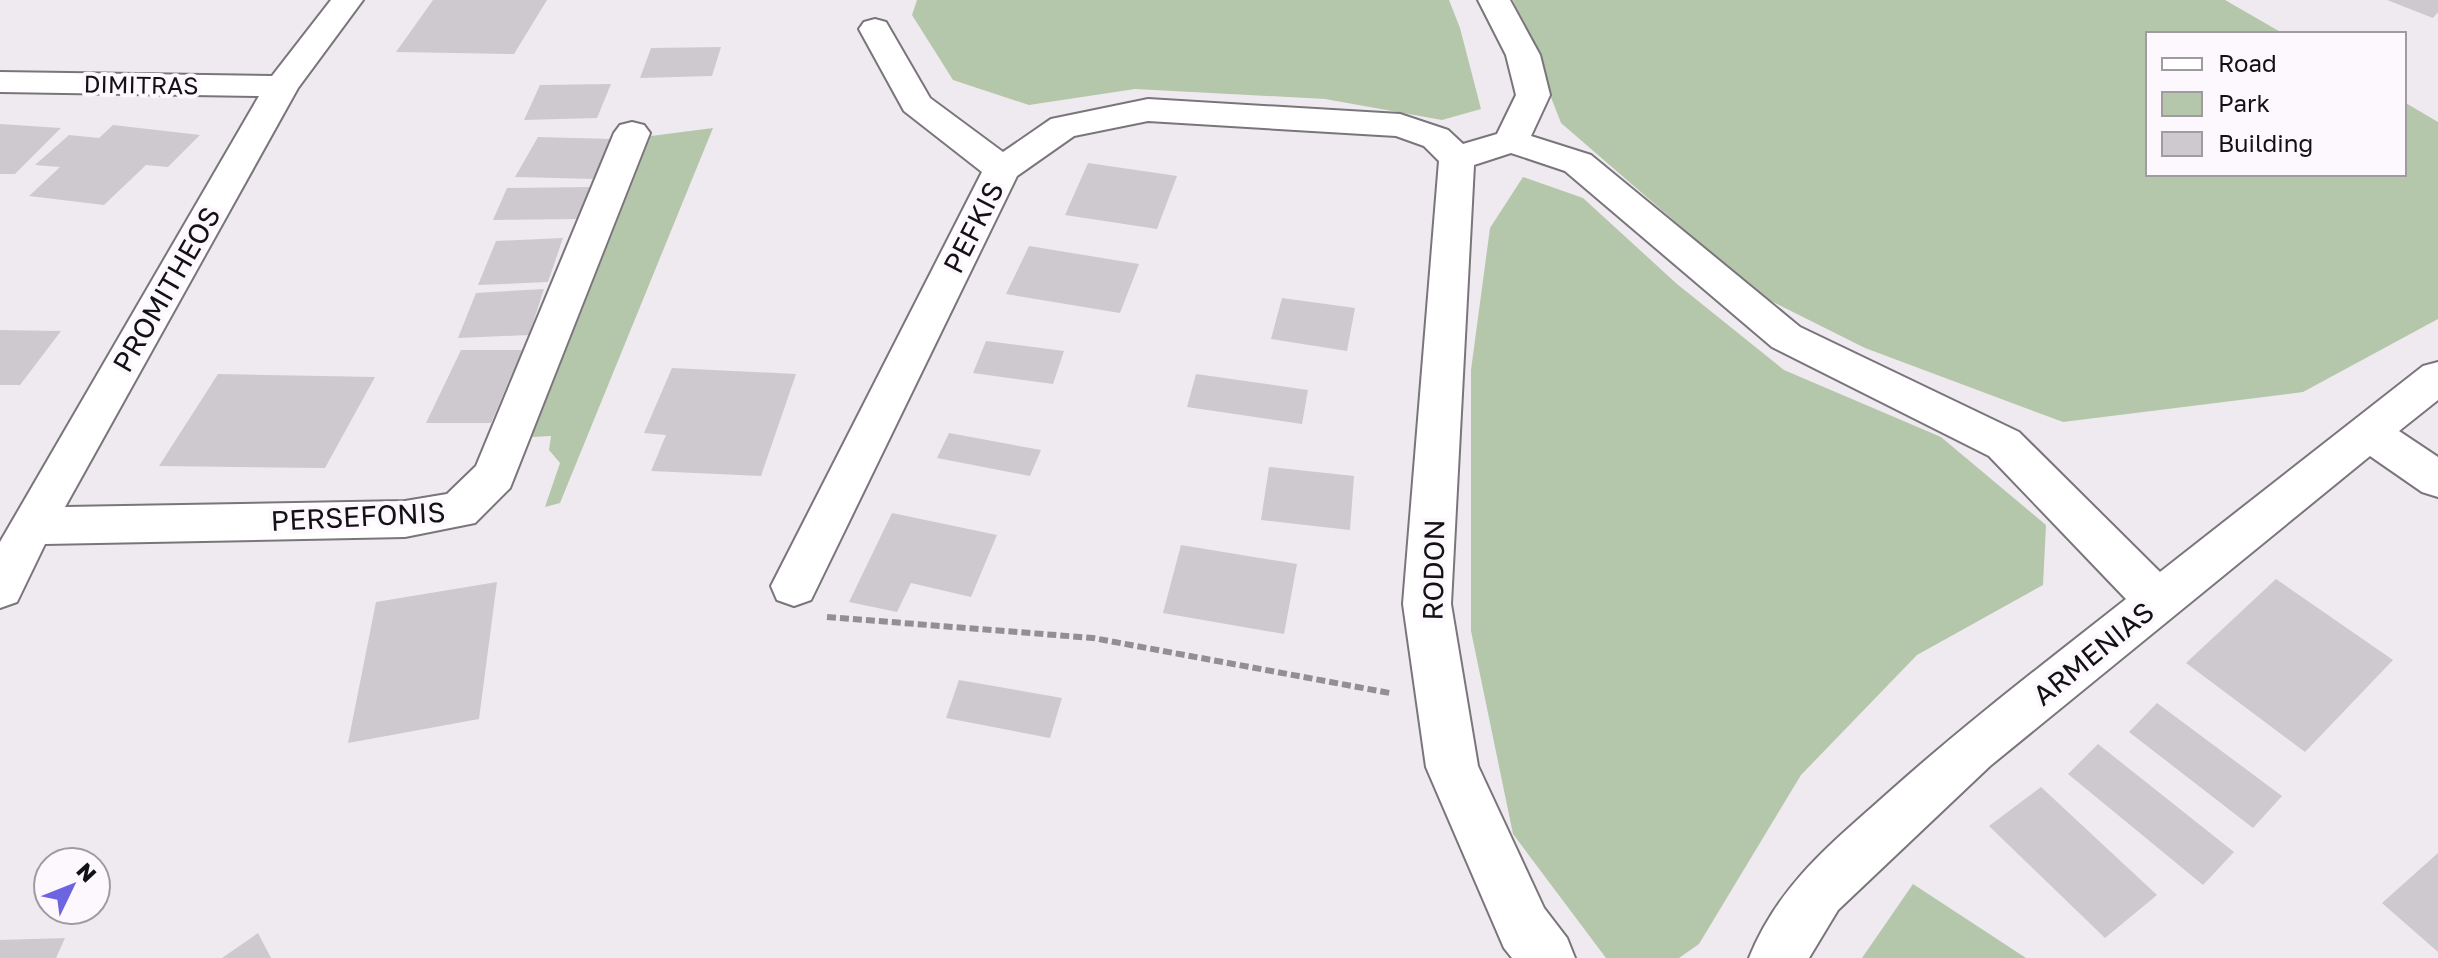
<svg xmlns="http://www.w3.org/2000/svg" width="2438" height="958" viewBox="0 0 2438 958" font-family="'Golos Text',sans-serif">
	<rect width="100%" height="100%" fill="#efeaf0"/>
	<path fill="#b5c7ab" d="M 917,0 L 1449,0 L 1460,28 L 1481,109 L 1442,120 L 1325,99 L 1135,89 L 1029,105 L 953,80 L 912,15 Z
		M 1513,0 L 2225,0 L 2284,34 L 2148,34 L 2148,174 L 2404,174 L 2404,102 L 2438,122 L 2438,319 L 2303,392 L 2063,422 L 1865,348 L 1761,296 L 1561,123 Z
		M 713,128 L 560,503 L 545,507 L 560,463 L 549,450 L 551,436 L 532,437 L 651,136 Z
		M 1523,177 L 1583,198 L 1677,284 L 1784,370 L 1941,437 L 2046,525 L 2043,585 L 1917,655 L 1801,775 L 1699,944 L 1679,958 L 1606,958 L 1513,834 L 1471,631 L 1471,370 L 1490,228 Z
		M 1913,884 L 2026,958 L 1862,958 Z"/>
	<path fill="#cec9cf" d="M 433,0 L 547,0 L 514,54 L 396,52 Z
		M 2387,0 L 2438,0 L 2438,12 L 2433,18 Z
		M 721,47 L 712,76 L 640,78 L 651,48 Z
		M 611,84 L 597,118 L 524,120 L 540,85 Z
		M 0,124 L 61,128 L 15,174 L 0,174 Z
		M 113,125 L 200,135 L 168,167 L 146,165 L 104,205 L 29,196 L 60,167 L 35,165 L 69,135 L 99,138 Z
		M 538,137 L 614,139 L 595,179 L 515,177 Z
		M 1088,163 L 1177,176 L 1157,229 L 1065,215 Z
		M 592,187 L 579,219 L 493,220 L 507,188 Z
		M 563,238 L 548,282 L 478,285 L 496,241 Z
		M 1029,246 L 1139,264 L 1120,313 L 1006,294 Z
		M 544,289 L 529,335 L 458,338 L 476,293 Z
		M 1282,298 L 1355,308 L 1347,351 L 1271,339 Z
		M 0,330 L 61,331 L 20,385 L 0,385 Z
		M 986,341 L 1064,351 L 1053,384 L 973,373 Z
		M 461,350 L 522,350 L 491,423 L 426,423 Z
		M 672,368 L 796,374 L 761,476 L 651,471 L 666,435 L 644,433 Z
		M 218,374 L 375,377 L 325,468 L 159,466 Z
		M 1196,374 L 1308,390 L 1302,424 L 1187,407 Z
		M 949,433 L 1041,450 L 1030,476 L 937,458 Z
		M 1269,467 L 1354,476 L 1350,530 L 1261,520 Z
		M 892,513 L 997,535 L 971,597 L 911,583 L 897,612 L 849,602 Z
		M 1181,545 L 1297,564 L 1284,634 L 1163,613 Z
		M 2276,579 L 2393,660 L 2305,752 L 2186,663 Z
		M 497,582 L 479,719 L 348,743 L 376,602 Z
		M 959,680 L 1062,698 L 1050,738 L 946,718 Z
		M 2157,703 L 2282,796 L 2253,828 L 2129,732 Z
		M 2098,744 L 2234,852 L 2203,885 L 2068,774 Z
		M 2041,787 L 2157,895 L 2105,938 L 1989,826 Z
		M 2438,853 L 2438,952 L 2382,903 Z
		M 258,933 L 271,958 L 222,958 Z
		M 65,938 L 56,958 L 0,958 L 0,940 Z"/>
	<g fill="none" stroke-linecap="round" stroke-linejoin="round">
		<g stroke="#7a757b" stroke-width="4">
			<path id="minor" d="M 331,0 L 363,0 L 298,88 L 65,507 L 405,501 L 447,494 L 476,466 L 614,133 L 620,125 L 632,122 L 644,125 L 650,133 L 510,488 L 475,523 L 405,537 L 45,544 L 17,602 L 0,608 L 0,542 L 259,96 L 0,92 L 0,72 L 272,76 Z
				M 1478,0 L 1510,0 L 1540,55 L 1550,95 L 1531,136 L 1591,155 L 1800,327 L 2019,432 L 2160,572 L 2423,366 L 2438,362 L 2438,400 L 2399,431 L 2438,457 L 2438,497 L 2422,492 L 2370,456 L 1990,766 L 1838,910 L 1809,958 L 1749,958 C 1779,884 1831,844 1889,792 C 1965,724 2046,662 2126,599 L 1989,456 L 1772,347 L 1565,171 L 1511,153 L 1474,165 L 1451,604 L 1478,766 L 1544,908 L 1567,938 L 1575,958 L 1512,958 L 1504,948 L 1426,767 L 1403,604 L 1439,161 L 1424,146 L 1396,136 L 1148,121 L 1074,136 L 1017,176 L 811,600 L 794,606 L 777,600 L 771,586 L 982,172 L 904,111 L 859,29 L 864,22 L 875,19 L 886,22 L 930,98 L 1003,152 L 1051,119 L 1148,99 L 1400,114 L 1448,130 L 1463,144 L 1497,134 L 1516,95 L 1506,55 Z"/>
		</g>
		<path stroke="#928f93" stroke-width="6" stroke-dasharray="9 4" stroke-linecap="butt" d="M 827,617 L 1093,638 L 1390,693"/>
		<use href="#minor" fill="#fff" fill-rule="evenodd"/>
	</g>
	<g text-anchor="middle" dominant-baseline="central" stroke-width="8" stroke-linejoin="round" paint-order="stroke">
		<g font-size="24" fill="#121113" stroke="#fdf7fe">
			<text transform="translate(141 84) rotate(1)">DIMITRAS</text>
		</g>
		<g font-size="28" fill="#121113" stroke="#fdf7fe">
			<text transform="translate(973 227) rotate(-63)">PEFKIS</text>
			<text transform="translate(166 289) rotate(-60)">PROMITHEOS</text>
			<text transform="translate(358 516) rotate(-3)">PERSEFONIS</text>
			<text transform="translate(1433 570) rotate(-89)">RODON</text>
			<text transform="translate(2093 653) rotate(-39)">ARMENIAS</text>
		</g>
	</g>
	<rect x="2146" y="32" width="260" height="144" fill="#fdf7fe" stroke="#9f9ba0" stroke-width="2"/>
	<rect x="2162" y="58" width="40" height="12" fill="#ffffff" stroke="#9f9ba0" stroke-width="2"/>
	<text x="2218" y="72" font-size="24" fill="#121113">Road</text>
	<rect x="2162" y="92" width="40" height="24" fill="#b5c7ab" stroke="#9f9ba0" stroke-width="2"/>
	<text x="2218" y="112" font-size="24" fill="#121113">Park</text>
	<rect x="2162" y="132" width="40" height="24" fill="#cec9cf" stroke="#9f9ba0" stroke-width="2"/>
	<text x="2218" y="152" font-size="24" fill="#121113">Building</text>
	<g transform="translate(72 886) rotate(47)"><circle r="38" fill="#fdf7fe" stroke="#9f9ba0" stroke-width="2"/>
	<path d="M0-6L14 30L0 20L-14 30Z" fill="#6d65df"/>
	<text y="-12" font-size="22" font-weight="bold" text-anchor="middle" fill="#121113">N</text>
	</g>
</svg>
